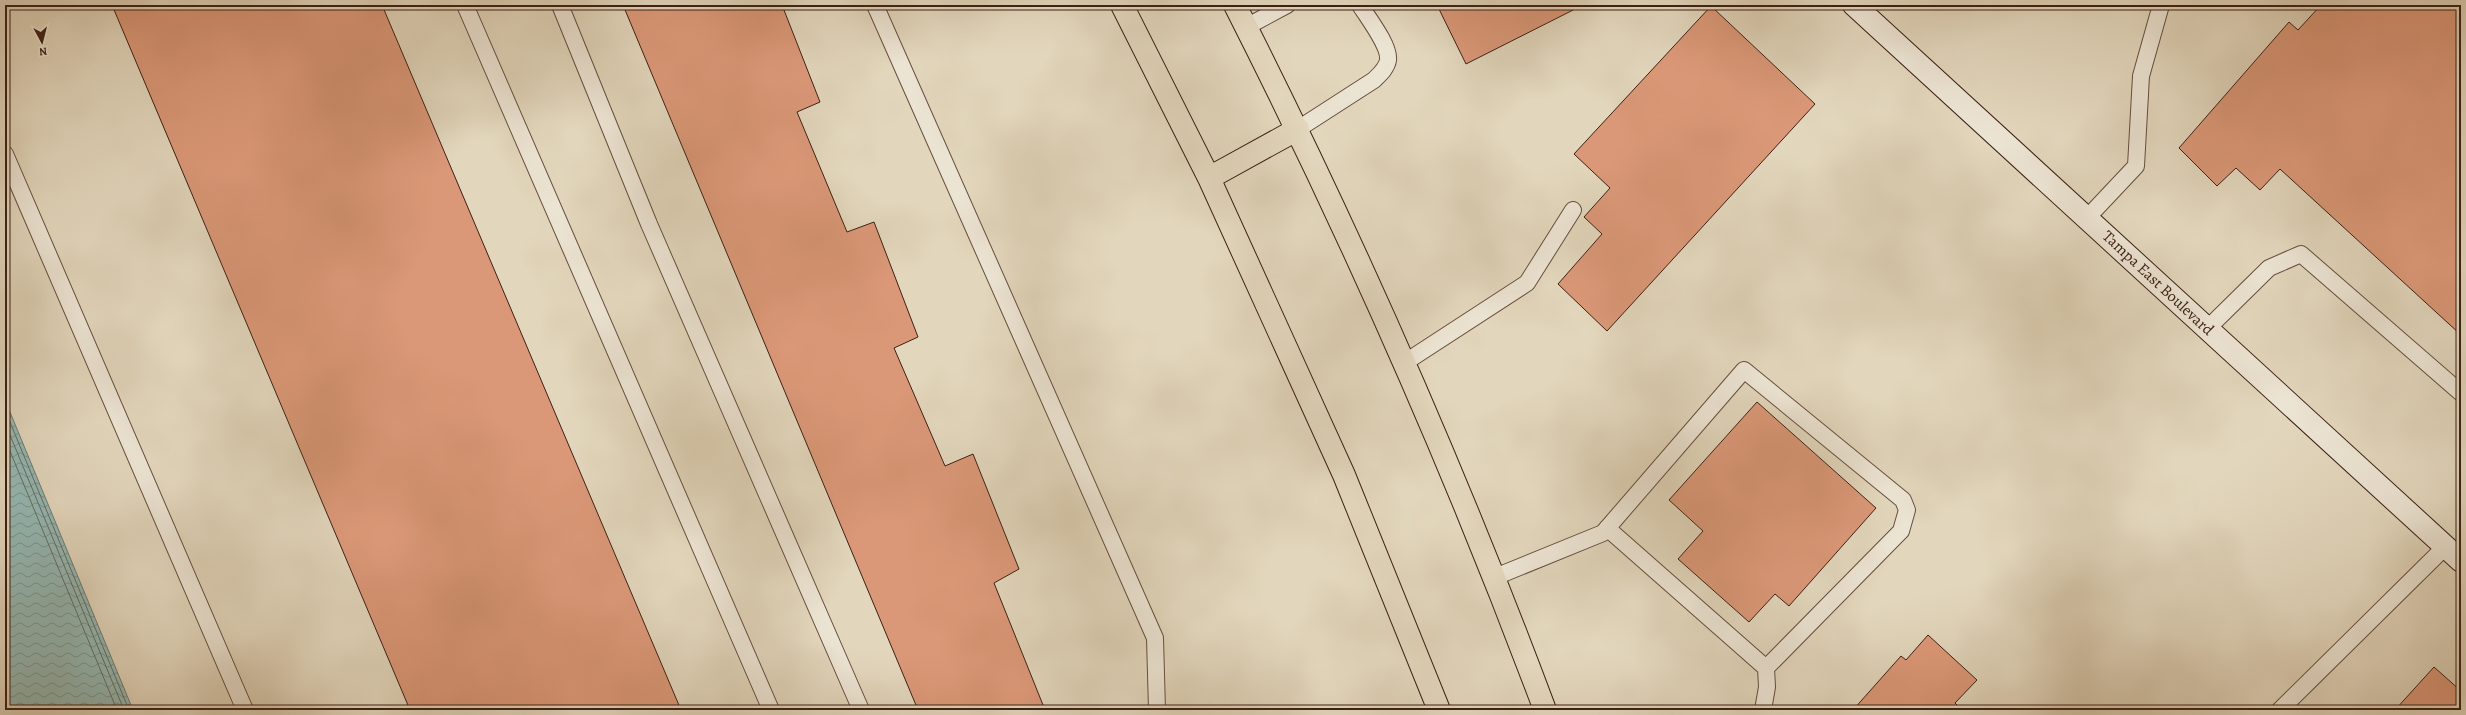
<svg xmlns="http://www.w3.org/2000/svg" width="2466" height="715" viewBox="0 0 2466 715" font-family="Alegreya,serif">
	<defs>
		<pattern id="water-waves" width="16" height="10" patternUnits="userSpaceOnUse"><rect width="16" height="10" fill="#95b9b4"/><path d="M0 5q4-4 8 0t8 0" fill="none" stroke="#7b9691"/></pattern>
	</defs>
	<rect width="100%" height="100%" fill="#e2d6bc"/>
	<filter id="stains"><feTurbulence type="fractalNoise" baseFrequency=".005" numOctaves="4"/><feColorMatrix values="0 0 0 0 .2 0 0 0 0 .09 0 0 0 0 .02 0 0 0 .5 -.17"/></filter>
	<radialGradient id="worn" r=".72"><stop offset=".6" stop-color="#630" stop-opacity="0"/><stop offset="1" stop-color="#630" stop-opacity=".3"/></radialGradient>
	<path fill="url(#water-waves)" stroke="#717c74" d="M 5,400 L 133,710 L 5,710 Z"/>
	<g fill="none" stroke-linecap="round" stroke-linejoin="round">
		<path stroke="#686c64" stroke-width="1" d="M 5,410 L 129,710
			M 5,423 L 124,710
			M 5,439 L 117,710"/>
	</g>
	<path fill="#db9878" stroke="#3c2014" d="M 112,5 L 382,5 L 681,710 L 410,710 Z
		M 623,5 L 782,5 L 820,102 L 797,112 L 847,232 L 874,222 L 918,337 L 894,348 L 945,466 L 973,454 L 1019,569 L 994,583 L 1043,705 L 1031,710 L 918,710 Z
		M 1437,5 L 1583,5 L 1466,64 Z
		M 2321,5 L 2461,5 L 2461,335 L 2280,169 L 2260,190 L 2236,168 L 2217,186 L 2179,148 L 2289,22 L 2298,30 Z
		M 1711,6 L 1815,104 L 1607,331 L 1558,284 L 1602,234 L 1584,217 L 1610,188 L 1574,154 Z
		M 1757,402 L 1876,508 L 1789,606 L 1775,594 L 1749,622 L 1678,559 L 1703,531 L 1669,500 Z
		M 1928,635 L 1977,680 L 1955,703 L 1962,710 L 1853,710 L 1901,656 L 1906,660 Z
		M 2434,667 L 2461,691 L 2461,710 L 2395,710 Z"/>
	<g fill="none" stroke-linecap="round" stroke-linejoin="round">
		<g stroke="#664e3e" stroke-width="18">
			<path id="service" d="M 465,5 L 771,710
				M 560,5 L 649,224 L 861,710
				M 875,5 L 1155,638 L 1157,710
				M 1246,27 L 1287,5
				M 1298,129 L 1374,80 C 1379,75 1387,68 1388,60 C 1390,46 1368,18 1360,5
				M 5,154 L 245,710
				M 2087,218 L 2136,166 L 2141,76 L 2161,5
				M 2207,329 L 2269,268 L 2301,254 L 2461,393
				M 1404,363 L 1527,283 L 1573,210
				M 1607,528 L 1766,668 L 1767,687 L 1763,710
				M 1495,577 L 1603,533 L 1744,370 L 1903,500 L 1907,510 L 1901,531 L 1766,668
				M 2280,710 L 2445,547"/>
		</g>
		<g stroke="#3c2014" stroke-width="24">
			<path id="secondary" d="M 1854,5 L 2461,561"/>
		</g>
		<g stroke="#3c2014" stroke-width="24">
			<path id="primary" d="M 1122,5 L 1209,178 L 1344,475 L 1439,710
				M 1235,5 C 1351,234 1455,469 1545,710
				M 1209,178 L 1298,129"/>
		</g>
		<use href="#service" stroke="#ece4d3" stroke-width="16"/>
		<use href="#secondary" stroke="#ece4d3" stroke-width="22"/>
		<use href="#primary" stroke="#e2d6bc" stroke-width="22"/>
	</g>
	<g text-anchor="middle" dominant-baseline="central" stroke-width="3" stroke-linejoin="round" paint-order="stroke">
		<g font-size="16" fill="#3c2014" stroke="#ece4d3">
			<text transform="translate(2158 283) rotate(43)">Tampa East Boulevard</text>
		</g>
	</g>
	<rect width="2466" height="715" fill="none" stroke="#e2d6bc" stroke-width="20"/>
	<rect x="6" y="6" width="2454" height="703" fill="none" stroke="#3c2014" stroke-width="2"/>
	<rect x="10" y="10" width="2446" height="695" fill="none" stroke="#3c2014"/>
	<g transform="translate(42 42) rotate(173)" stroke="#ece4d3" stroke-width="3" paint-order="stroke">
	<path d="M0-3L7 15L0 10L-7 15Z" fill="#3c2014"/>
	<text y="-6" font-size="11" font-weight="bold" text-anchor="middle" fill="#3c2014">N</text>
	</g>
	<rect width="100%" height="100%" filter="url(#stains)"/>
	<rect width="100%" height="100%" fill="url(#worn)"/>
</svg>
